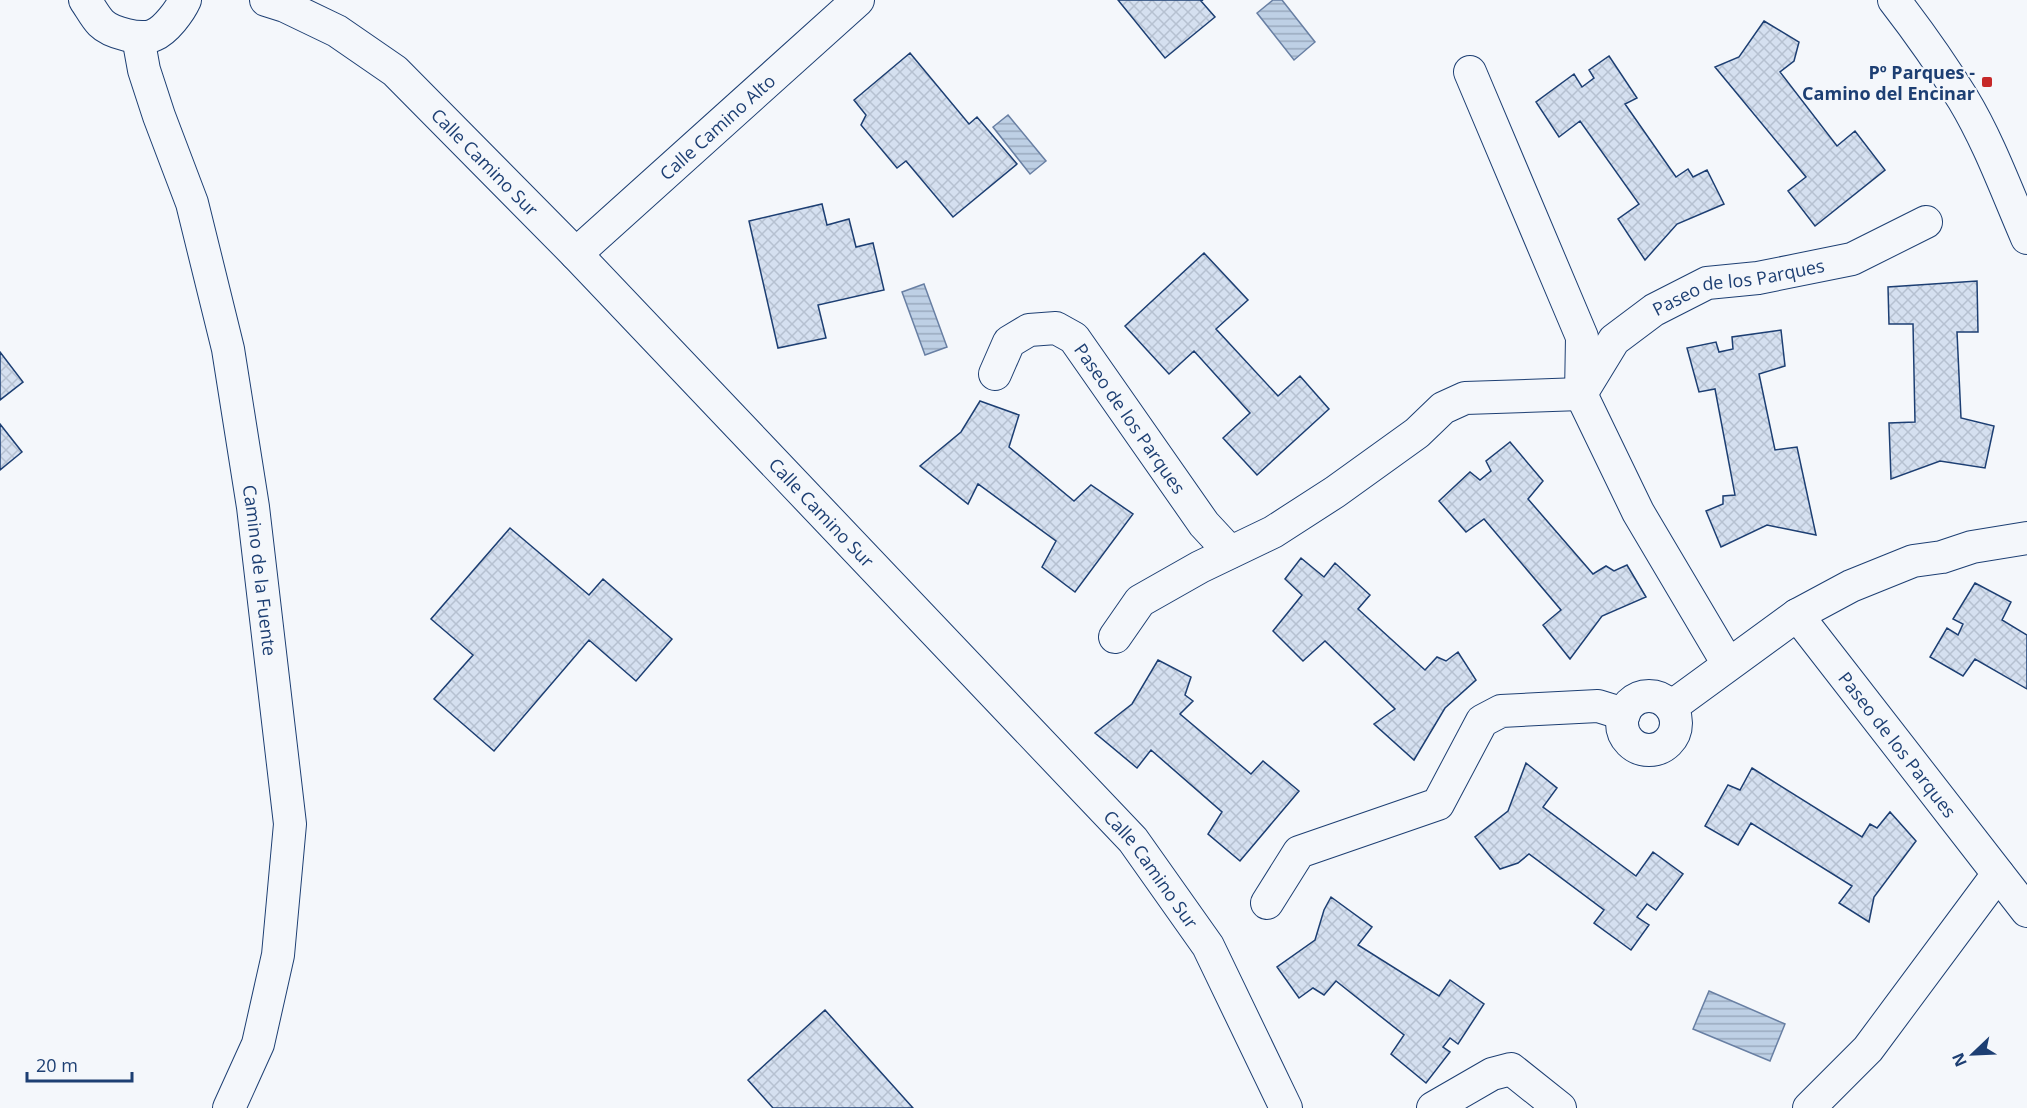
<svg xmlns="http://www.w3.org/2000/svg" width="2027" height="1108" viewBox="0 0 2027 1108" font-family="'Open Sans',sans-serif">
	<defs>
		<pattern id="water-rules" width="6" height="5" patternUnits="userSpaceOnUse" patternTransform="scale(1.5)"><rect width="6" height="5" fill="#bed0e5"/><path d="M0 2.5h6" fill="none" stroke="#9aaabe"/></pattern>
		<pattern id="building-cross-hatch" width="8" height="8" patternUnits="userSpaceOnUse" patternTransform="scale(1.5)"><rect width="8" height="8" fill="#d5e0f0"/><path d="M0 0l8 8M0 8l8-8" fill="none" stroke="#b6c1d1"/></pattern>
	</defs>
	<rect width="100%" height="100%" fill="#f4f7fb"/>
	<path fill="url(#water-rules)" stroke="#687fa3" stroke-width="1.5" d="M 1273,0 L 1282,0 L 1315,42 L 1294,60 L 1257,13 Z
		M 1008,115 L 1046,161 L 1030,174 L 993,127 Z
		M 924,284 L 947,347 L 925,355 L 902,292 Z
		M 1709,991 L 1785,1024 L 1770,1061 L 1693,1029 Z"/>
	<path fill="url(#building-cross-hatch)" stroke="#1d3f73" stroke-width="1.5" d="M 1118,0 L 1203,0 L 1201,1 L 1215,17 L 1165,58 Z
		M 1764,21 L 1799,42 L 1794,61 L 1780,72 L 1837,146 L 1855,131 L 1885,170 L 1815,226 L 1788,191 L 1806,177 L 1715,67 L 1739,57 Z
		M 910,53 L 969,124 L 977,117 L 1017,164 L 953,217 L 906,161 L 897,168 L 861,125 L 866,115 L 854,100 Z
		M 1609,56 L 1637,98 L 1625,104 L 1676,177 L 1688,169 L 1693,177 L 1707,170 L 1724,204 L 1677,224 L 1645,260 L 1618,219 L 1639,204 L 1580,121 L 1559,137 L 1536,102 L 1574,74 L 1582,87 L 1594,78 L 1589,70 Z
		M 822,204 L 827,225 L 849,219 L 856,247 L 873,243 L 884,290 L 818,305 L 826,338 L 778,348 L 749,221 Z
		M 1204,253 L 1248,300 L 1216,329 L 1278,396 L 1300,376 L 1329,409 L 1257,475 L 1223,438 L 1250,413 L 1194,351 L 1169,374 L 1125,326 Z
		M 1977,281 L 1978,332 L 1957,332 L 1961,418 L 1994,426 L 1985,468 L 1940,461 L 1891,479 L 1889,423 L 1915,422 L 1913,324 L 1889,324 L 1888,287 Z
		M 1781,330 L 1785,366 L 1759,374 L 1775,450 L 1797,447 L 1816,535 L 1767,525 L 1721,547 L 1706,511 L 1723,504 L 1723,496 L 1735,495 L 1715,389 L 1699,392 L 1687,348 L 1716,342 L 1719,352 L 1733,349 L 1732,337 Z
		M 0,352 L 23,382 L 0,400 Z
		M 980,401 L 1019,415 L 1009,447 L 1074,501 L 1091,485 L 1133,514 L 1075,592 L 1042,567 L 1056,541 L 978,484 L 968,504 L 920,466 L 961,432 Z
		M 0,424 L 22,452 L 0,470 Z
		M 1510,442 L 1543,481 L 1528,499 L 1593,574 L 1606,566 L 1614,571 L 1627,565 L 1646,597 L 1602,616 L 1570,659 L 1543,625 L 1561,610 L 1484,519 L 1466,532 L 1439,501 L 1470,472 L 1480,480 L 1491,471 L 1486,461 Z
		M 510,528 L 589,595 L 603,579 L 672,639 L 636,681 L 589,640 L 494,751 L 434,699 L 473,655 L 431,619 Z
		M 1301,558 L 1324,577 L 1335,563 L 1370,595 L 1358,609 L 1425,670 L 1437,657 L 1446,661 L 1458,652 L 1476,680 L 1445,708 L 1414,760 L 1374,724 L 1395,709 L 1325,641 L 1303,661 L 1273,631 L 1302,595 L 1285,579 Z
		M 1975,583 L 2011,602 L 2002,620 L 2027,635 L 2027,689 L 1975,659 L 1963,676 L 1930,657 L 1947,628 L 1958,635 L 1963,624 L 1953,619 Z
		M 1158,660 L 1191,677 L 1185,695 L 1193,701 L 1180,714 L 1251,774 L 1263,761 L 1299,791 L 1240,861 L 1208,834 L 1222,812 L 1151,750 L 1137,768 L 1095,733 L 1132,704 Z
		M 1526,763 L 1557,788 L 1543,807 L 1636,876 L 1653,852 L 1683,874 L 1656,910 L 1647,904 L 1637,917 L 1649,925 L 1631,950 L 1594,923 L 1604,910 L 1529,854 L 1518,863 L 1500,869 L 1475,837 L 1508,811 Z
		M 1752,768 L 1862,837 L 1870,824 L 1877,828 L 1890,812 L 1916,841 L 1874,897 L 1869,922 L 1839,903 L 1852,886 L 1751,823 L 1738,845 L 1705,826 L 1728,785 L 1740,790 Z
		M 1331,897 L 1372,927 L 1358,945 L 1439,996 L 1450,980 L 1484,1004 L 1458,1044 L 1450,1038 L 1443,1047 L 1450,1052 L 1426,1083 L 1391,1054 L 1404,1035 L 1336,981 L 1324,995 L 1313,988 L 1299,998 L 1277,967 L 1315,940 L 1324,910 Z
		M 825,1010 L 913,1108 L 773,1108 L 748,1080 Z"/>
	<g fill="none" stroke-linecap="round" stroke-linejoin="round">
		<g stroke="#1d3f73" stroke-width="34">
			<g id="minor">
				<path d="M 85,0 C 90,7 95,17 101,23 C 111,33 142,41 154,35 C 166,30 180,11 185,0"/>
				<path id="s1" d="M 266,0 L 285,6 L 337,31 L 395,71 L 576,254 L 1133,840 L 1208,946 L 1286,1108"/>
				<path d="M 1894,0 C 1918,31 1942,65 1963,99 C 1989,142 2007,192 2027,238"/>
				<path id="s2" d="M 138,37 L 144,70 L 159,116 L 192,203 L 228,349 L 253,507 L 290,824 L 278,955 L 258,1044 L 229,1108"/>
				<path d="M 1470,72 L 1582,337 L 1581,394 L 1638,512 L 1728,664"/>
				<path id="s3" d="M 576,254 L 858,0"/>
				<path id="s4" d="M 995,374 L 1009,342 L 1029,330 L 1056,328 L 1074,338 L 1204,524 L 1230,552"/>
				<path id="s5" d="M 1797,615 L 2027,911"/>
				<path id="s6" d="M 1115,637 L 1140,601 L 1200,567 L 1273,532 L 1335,492 L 1417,433 L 1443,408 L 1465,398 L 1581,394 L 1614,340 L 1654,310 L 1707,283 L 1758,278 L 1852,259 L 1926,222"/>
				<circle cx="1649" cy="723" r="27"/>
				<path d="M 1671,707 L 1797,615 L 1851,586 L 1913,561 L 1942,557 L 1972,547 L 2027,538"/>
				<path d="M 1267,903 L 1299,852 L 1438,804 L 1482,721 L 1501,711 L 1598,706 L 1624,714"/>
				<path d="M 1433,1108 L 1492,1074 L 1511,1069 L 1560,1108"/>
				<path d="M 1809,1108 L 1868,1049 L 1998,874"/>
			</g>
		</g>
		<use href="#minor" stroke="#f4f7fb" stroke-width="32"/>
	</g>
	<rect fill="#c62828" stroke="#f4f7fb" stroke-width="2" x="1981" y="76" width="12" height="12" rx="3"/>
	<g text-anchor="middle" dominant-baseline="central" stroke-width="4.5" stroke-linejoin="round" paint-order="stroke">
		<g font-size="18" font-weight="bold" fill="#1d3f73" stroke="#f4f7fb" text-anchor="end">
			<text x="1975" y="72">Pº Parques -<tspan x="1975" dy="21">Camino del Encinar</tspan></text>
		</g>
		<g font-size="18" fill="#1d3f73" stroke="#f4f7fb">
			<text stroke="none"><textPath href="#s3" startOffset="190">Calle Camino Alto</textPath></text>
			<text stroke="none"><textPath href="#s1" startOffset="276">Calle Camino Sur</textPath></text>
			<text stroke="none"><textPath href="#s6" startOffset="747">Paseo de los Parques</textPath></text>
			<text stroke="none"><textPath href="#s4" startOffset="204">Paseo de los Parques</textPath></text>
			<text stroke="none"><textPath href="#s1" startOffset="762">Calle Camino Sur</textPath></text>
			<text stroke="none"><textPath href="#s2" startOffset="549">Camino de la Fuente</textPath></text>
			<text stroke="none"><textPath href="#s5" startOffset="164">Paseo de los Parques</textPath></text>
			<text stroke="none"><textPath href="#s1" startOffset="1248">Calle Camino Sur</textPath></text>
		</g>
	</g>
	<g transform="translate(1973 1054) rotate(247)" stroke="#f4f7fb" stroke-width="4.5" paint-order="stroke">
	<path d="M0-4.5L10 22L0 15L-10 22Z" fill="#1d3f73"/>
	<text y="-9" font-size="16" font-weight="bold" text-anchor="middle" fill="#1d3f73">N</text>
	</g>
	<path d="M27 1072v9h105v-9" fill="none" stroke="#1d3f73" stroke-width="3"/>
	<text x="36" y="1072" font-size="18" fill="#1d3f73" stroke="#f4f7fb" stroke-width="4.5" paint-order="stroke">20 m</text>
</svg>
